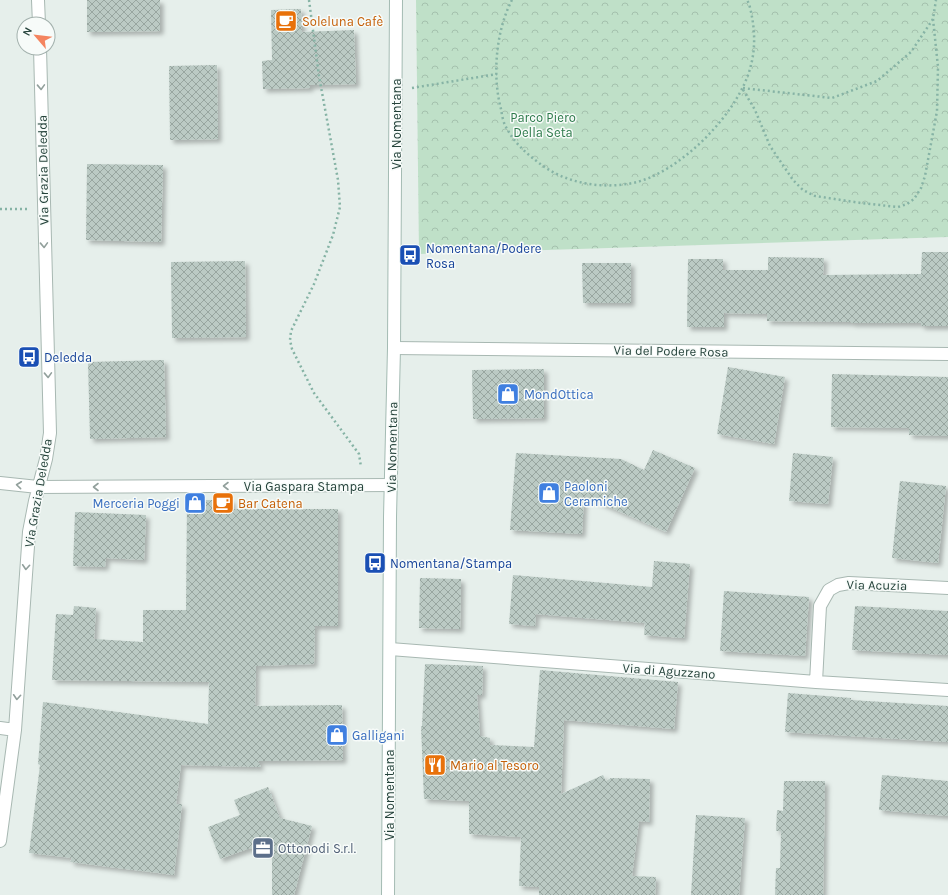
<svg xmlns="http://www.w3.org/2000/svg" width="948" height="895" viewBox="0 0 948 895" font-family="Karla,sans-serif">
	<defs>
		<pattern id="park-crowns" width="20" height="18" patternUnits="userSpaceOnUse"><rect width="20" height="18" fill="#bfe0c8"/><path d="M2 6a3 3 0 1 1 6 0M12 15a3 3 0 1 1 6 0" fill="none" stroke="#a4c1ad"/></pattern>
		<pattern id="building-cross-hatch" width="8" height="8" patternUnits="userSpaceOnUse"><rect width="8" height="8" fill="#bbcac4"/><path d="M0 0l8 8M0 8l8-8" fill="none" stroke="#98a6a0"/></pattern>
		<filter id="shadow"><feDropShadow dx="3.5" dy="3.5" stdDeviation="2" flood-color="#0004"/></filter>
	</defs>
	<rect width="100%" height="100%" fill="#e6efeb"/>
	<path fill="url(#park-crowns)" d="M 416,0 L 948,0 L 948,237 L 419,254 Z"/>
	<path fill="url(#building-cross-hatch)" filter="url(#shadow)" d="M 87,0 L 160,0 L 160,31 L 87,32 Z
		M 301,9 L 302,32 L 354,30 L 356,84 L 310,85 L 310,88 L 263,89 L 262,61 L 272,60 L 271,10 Z
		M 217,65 L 218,139 L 170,140 L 169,66 Z
		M 87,164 L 163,165 L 161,242 L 86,240 Z
		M 922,252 L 948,252 L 948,326 L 921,326 L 921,323 L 851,323 L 851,322 L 767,321 L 767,314 L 724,313 L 724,327 L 687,327 L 688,259 L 723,259 L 723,270 L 768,270 L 768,257 L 824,258 L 823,275 L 921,274 Z
		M 245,261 L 246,337 L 172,338 L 171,262 Z
		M 582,263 L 631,263 L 631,303 L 583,303 Z
		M 164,360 L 166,437 L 90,439 L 88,362 Z
		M 728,367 L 785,377 L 774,444 L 717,434 Z
		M 544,369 L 544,418 L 473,419 L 472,370 Z
		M 832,374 L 948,377 L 948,436 L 909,435 L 909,428 L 831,427 Z
		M 653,450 L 695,468 L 666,532 L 584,496 L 582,534 L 510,530 L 516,453 L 621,459 L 644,470 Z
		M 793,453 L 833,457 L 828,504 L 789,501 Z
		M 900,481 L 946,486 L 938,563 L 892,558 Z
		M 187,500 L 232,500 L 232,509 L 338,509 L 338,626 L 315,626 L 314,664 L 256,666 L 255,706 L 342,705 L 343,760 L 258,761 L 261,767 L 181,765 L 176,804 L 182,804 L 174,875 L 70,862 L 72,858 L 29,853 L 40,765 L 38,764 L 43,702 L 208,724 L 209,682 L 52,680 L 56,614 L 73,615 L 74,606 L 96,608 L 94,639 L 143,642 L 143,610 L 186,610 Z
		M 75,512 L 146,515 L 144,560 L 106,558 L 105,567 L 73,566 Z
		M 654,561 L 690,564 L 684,638 L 644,635 L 645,623 L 536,614 L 535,626 L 509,624 L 513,575 L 652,587 Z
		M 420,578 L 461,579 L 460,629 L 419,628 Z
		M 724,591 L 809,597 L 805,656 L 720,651 Z
		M 855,606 L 948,611 L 948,655 L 852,650 Z
		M 425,664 L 483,666 L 482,695 L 477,695 L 480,736 L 490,738 L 490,745 L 534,747 L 540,670 L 678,682 L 674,729 L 564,720 L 561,794 L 603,775 L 606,781 L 611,778 L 650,779 L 649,822 L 639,821 L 632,876 L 656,877 L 655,895 L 539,895 L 539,887 L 519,886 L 521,837 L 469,834 L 469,801 L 424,799 L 421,726 L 422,726 Z
		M 788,693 L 851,698 L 851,700 L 948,706 L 948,742 L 785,732 Z
		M 882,775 L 948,781 L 948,816 L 879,810 Z
		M 784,781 L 825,781 L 823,895 L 775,895 L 776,868 L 780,868 L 781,831 L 776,831 L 777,810 L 783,811 Z
		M 268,787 L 280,818 L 312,826 L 294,895 L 272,895 L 272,854 L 250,848 L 220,859 L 208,827 L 240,815 L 234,800 Z
		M 696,815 L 745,818 L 739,895 L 691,895 Z"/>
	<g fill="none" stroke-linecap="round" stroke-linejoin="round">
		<g stroke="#a8b8b2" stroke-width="14">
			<path id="street" d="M 38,0 L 39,24
				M 394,348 L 948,354
				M 0,483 L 38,487 L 391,485
				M 390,649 L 816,682 L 948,690
				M 816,682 L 820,606 L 829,590 L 838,585 L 849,583 L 948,588
				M 0,728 L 15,730
				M 0,841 L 15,730 L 29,532 L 35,501 L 46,459 L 50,433 L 40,48"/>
		</g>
		<g stroke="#a4bbb3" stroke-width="14">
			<path id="secondary" d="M 388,895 L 390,517 L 394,348 L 396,0"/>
		</g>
		<path stroke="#86b3a5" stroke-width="2.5" stroke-dasharray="2 3" stroke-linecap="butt" d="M 309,0 L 319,76 L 338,180 L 340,207 L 333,235 L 314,284 L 291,331 L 290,340 L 292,349 L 314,393 L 359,454 L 361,467
			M 512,0 C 496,30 492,76 501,109 C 502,115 503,122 506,127 C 514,143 528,155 543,166 C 569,184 602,189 633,183 C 680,173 740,112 751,65 C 755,50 755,33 752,17 C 751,12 750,5 747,0
			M 933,19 L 938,67 L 937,111 L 925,176 L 921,188 L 914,199 L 907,204 L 898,207 L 861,203 L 815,196 L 803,190 L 793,180 L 770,146 L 755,110 L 742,88 L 832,98 L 877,81 L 911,52 L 933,19 L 936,0
			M 412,88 L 497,74
			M 0,209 L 27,209"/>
		<use href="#street" stroke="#fff" stroke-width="12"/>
		<use href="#secondary" stroke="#fff" stroke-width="12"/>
	</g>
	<defs><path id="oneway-chevron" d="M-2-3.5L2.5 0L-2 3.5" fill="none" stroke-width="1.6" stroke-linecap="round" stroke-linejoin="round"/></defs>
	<g stroke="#92a09c">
		<use href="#oneway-chevron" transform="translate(41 87) rotate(88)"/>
		<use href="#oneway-chevron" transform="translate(44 245) rotate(88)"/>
		<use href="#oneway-chevron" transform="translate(48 375) rotate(88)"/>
		<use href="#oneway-chevron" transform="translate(19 485) rotate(-174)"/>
		<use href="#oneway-chevron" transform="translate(226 486) rotate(180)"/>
		<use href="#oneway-chevron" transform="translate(96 487) rotate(180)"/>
		<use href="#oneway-chevron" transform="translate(26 567) rotate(94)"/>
		<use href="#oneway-chevron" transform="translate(17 697) rotate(94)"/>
	</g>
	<defs>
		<g id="cafe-square" transform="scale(1.15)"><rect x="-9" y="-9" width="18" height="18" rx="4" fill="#e8710a" stroke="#f7fbf9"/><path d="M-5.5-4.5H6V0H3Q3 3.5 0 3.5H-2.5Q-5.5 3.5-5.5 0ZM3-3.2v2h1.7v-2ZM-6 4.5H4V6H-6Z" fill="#fff"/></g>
		<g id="bus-square" transform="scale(1.15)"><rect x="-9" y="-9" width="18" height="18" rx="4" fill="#1a4fb4" stroke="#f7fbf9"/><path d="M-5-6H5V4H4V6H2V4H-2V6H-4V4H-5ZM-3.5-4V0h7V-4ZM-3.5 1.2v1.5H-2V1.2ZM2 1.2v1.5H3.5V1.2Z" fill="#fff"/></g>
		<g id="shop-square" transform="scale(1.15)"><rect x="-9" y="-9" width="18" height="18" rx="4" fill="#3f7fe0" stroke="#f7fbf9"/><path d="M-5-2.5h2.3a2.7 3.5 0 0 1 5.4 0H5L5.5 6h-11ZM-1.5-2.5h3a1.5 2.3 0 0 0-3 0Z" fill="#fff"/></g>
		<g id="restaurant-square" transform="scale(1.15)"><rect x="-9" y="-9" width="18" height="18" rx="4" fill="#e8710a" stroke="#f7fbf9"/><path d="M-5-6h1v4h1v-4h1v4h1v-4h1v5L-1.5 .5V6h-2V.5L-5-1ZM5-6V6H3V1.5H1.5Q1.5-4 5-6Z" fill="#fff"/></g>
		<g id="office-square" transform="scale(1.15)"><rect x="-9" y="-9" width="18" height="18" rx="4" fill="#5c6f8a" stroke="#f7fbf9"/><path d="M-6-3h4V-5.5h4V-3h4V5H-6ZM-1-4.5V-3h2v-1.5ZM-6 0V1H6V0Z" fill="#fff"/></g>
	</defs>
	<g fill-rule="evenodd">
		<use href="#cafe-square" x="286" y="21"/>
		<use href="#bus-square" x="410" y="255"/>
		<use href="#bus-square" x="29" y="357"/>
		<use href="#shop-square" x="508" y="394"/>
		<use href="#shop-square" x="549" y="493"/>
		<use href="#shop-square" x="195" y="503"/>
		<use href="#cafe-square" x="223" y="503"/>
		<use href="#bus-square" x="375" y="563"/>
		<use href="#shop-square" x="337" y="735"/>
		<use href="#restaurant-square" x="435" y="765"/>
		<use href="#office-square" x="263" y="848"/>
	</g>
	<g text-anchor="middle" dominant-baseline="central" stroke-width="3" stroke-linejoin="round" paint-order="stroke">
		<g font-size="13" fill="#c56008" stroke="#f7fbf9" text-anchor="start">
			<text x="302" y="21">Soleluna Cafè</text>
			<text x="238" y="503">Bar Catena</text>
			<text x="450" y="765">Mario al Tesoro</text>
		</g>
		<g font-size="13" fill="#2d7a4b" stroke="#f7fbf9">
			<text x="543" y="117">Parco Piero<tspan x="543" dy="15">Della Seta</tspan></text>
		</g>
		<g font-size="13" fill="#24423a" stroke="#f7fbf9">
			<text transform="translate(396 124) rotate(-90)">Via Nomentana</text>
			<text transform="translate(43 170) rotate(-91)">Via Grazia Deledda</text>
			<text transform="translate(671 351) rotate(1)">Via del Podere Rosa</text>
			<text transform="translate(392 447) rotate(-89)">Via Nomentana</text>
			<text x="304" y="486">Via Gaspara Stampa</text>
			<text transform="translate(38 493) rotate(-80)">Via Grazia Deledda</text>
			<text transform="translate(877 585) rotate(1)">Via Acuzia</text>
			<text transform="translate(669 671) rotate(4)">Via di Aguzzano</text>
			<text transform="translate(389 795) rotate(-90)">Via Nomentana</text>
		</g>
		<g font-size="13" fill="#164399" stroke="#f7fbf9" text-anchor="start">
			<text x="426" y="248">Nomentana/Podere<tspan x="426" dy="15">Rosa</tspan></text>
			<text x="44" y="357">Deledda</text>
			<text x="390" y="563">Nomentana/Stampa</text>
		</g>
		<g font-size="13" fill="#366cbe" stroke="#f7fbf9" text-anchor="start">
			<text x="524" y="394">MondOttica</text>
			<text x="564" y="486">Paoloni<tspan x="564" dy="15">Ceramiche</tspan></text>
			<text x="180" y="503" text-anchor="end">Merceria Poggi</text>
			<text x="352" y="735">Galligani</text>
		</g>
		<g font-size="13" fill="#4e5e75" stroke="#f7fbf9" text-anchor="start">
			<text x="278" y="848">Ottonodi S.r.l.</text>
		</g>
	</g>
	<g transform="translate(36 36) rotate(298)"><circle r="19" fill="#f7fbf9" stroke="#a3b1ad"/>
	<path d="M0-3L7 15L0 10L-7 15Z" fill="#f4845f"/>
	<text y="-6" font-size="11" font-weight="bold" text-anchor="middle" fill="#24423a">N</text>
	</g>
</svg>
